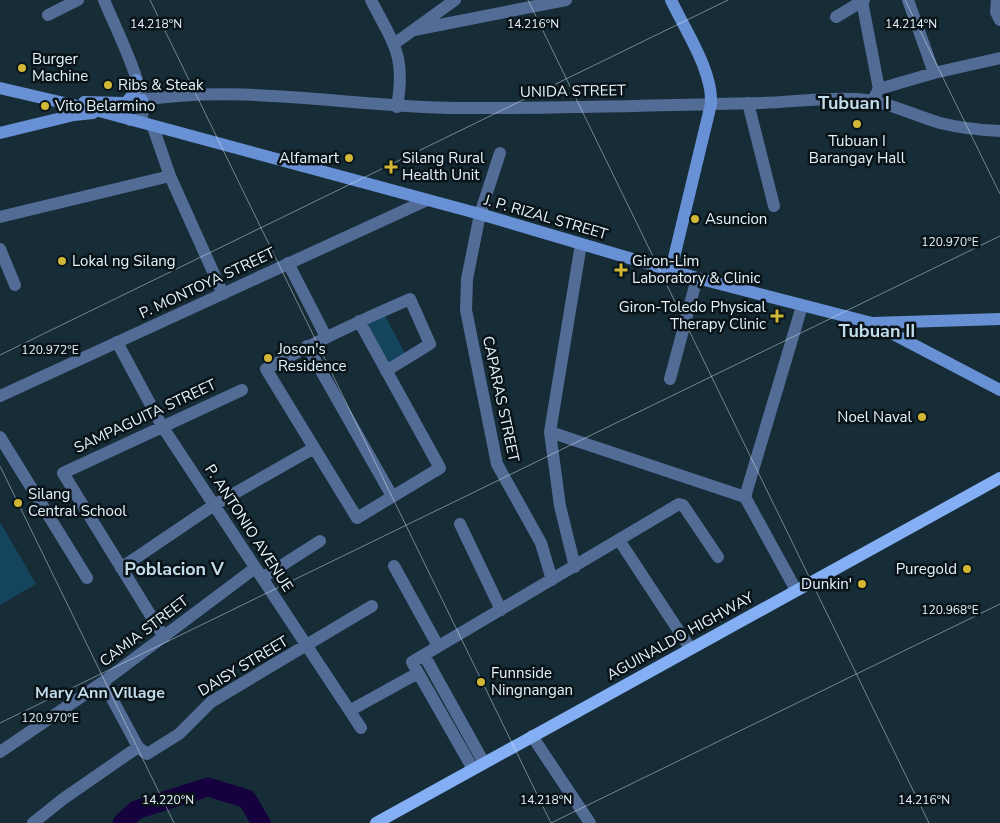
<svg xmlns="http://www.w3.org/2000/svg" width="1000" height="823" viewBox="0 0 1000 823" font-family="'Nunito Sans',sans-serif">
	<rect width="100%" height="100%" fill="#162c37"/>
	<path fill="#14455c" d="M 385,316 L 406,355 L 388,364 L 367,325 Z
		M 0,522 L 36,584 L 0,605 Z"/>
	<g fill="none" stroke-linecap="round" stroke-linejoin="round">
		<path stroke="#14013e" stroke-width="19" d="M 122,823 L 136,810 L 208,787 L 247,799 L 261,823"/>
		<path stroke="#526c96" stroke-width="12" d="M 371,0 C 394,45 406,55 397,107
			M 908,0 L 934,73
			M 997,0 L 996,12 L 1000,20
			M 862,1 L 879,89 L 875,96
			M 48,15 L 78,0
			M 836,17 L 864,0
			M 414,30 L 566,0
			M 394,44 L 455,0
			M 879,89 L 934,73 L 1000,58
			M 748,103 L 774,206
			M 153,127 L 170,176 L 223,294
			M 500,153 L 480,214 L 467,279 L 466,310 L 497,464 L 541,543 L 552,580
			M 0,217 L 170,176
			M 0,249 L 15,285
			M 288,263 L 326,337
			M 359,321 L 440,468 L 357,518 L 266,369 C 313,343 361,320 410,299 L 430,344 L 386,371
			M 117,342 L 162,426 L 361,728
			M 307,346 L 392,496
			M 670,379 L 697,278
			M 550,432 L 745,497
			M 0,437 L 87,578
			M 745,497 L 802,306
			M 745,497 L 796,590
			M 460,524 L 501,610
			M 619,540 L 690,648
			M 394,566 L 438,646
			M 575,567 L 560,506 L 550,432 L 581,244
			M 121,568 L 214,505 L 314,448
			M 262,578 L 320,541
			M 164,637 L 63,473 L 242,390
			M 424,655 L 484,763
			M 103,682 L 138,747 L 147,754 L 179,734 L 211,702 L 372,606
			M 351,710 L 418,673
			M 532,736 L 590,823
			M 0,752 L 103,682 L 255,568
			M 473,769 L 412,662 L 679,504 L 683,505 L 718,557
			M 33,823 L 63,799 L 138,747"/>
		<path stroke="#526c96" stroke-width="12" d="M 104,0 C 114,25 148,91 142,116 L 137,120 L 130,120
			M 142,100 C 247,84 352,107 458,108 C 559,109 660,105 762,103 C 793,102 826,97 857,99 C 887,101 912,115 940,123 C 960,128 979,130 1000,131
			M 0,396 L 427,200"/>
		<path stroke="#6891d5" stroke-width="12" d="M 0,88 L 103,112 L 480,214 L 697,278 L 872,323 L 1000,319
			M 84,102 L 124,103 L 142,100
			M 126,103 L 134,93 L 136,80
			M 0,133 L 74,115 L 93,113
			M 671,270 L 711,104 C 713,71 685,30 671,0
			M 874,324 L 1000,390"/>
		<path stroke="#84aff5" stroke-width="12" d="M 376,823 L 1000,478"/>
	</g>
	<path fill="none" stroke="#e7f4fc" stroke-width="1" stroke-opacity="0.45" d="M 150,0 L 551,823M 528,0 L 929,823M 905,0 L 1000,194M 0,355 L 728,0M 0,466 L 174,823M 0,723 L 1000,236M 551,823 L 1000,604"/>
	<g fill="#d1b736" stroke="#091318" stroke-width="2">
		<circle cx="22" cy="68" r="5"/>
		<circle cx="108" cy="85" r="5"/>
		<circle cx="45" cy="106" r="5"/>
		<circle cx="857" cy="124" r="5"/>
		<circle cx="349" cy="158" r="5"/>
		<path d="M388.5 159.5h5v5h5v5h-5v5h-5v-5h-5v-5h5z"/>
		<circle cx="695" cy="219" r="5"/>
		<circle cx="62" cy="261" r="5"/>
		<path d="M618.5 262.5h5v5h5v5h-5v5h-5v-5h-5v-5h5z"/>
		<path d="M774.5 308.5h5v5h5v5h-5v5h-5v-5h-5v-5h5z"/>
		<circle cx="268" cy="358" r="5"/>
		<circle cx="922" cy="417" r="5"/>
		<circle cx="18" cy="503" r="5"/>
		<circle cx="967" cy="569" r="5"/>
		<circle cx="862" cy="584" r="5"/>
		<circle cx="481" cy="682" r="5"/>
	</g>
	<g text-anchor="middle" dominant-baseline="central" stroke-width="5" stroke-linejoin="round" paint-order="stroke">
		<g font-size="15" fill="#e7f4fc" stroke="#091318" text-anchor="start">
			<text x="32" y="59">Burger<tspan x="32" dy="17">Machine</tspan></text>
			<text x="118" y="85">Ribs &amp; Steak</text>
			<text x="55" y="106">Vito Belarmino</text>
			<text x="857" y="141" text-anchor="middle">Tubuan I<tspan x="857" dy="17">Barangay Hall</tspan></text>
			<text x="339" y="158" text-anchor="end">Alfamart</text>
			<text x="402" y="158">Silang Rural<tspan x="402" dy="17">Health Unit</tspan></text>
			<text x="705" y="219">Asuncion</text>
			<text x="72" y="261">Lokal ng Silang</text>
			<text x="632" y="261">Giron-Lim<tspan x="632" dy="17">Laboratory &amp; Clinic</tspan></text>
			<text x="766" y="307" text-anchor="end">Giron-Toledo Physical<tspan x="766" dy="17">Therapy Clinic</tspan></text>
			<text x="278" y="349">Joson's<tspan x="278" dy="17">Residence</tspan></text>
			<text x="912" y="417" text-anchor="end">Noel Naval</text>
			<text x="28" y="494">Silang<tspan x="28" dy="17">Central School</tspan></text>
			<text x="957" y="569" text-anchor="end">Puregold</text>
			<text x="852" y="584" text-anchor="end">Dunkin'</text>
			<text x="491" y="673">Funnside<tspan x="491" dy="17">Ningnangan</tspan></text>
		</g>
		<g font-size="15" fill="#e7f4fc" stroke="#091318">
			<text transform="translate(573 91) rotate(-1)">UNIDA STREET</text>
			<text transform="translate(546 217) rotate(16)">J. P. RIZAL STREET</text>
			<text transform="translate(207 283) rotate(-25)">P. MONTOYA STREET</text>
			<text transform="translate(501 399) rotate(78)">CAPARAS STREET</text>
			<text transform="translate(145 416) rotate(-25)">SAMPAGUITA STREET</text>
			<text transform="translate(249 528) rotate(57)">P. ANTONIO AVENUE</text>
			<text transform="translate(144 631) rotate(-37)">CAMIA STREET</text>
			<text transform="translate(680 636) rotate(-29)">AGUINALDO HIGHWAY</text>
			<text transform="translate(243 666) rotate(-31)">DAISY STREET</text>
		</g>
		<g font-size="16" font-weight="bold" fill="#c2dceb" stroke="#091318">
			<text x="100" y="693">Mary Ann Village</text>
		</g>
		<g font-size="18" font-weight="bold" fill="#c2dceb" stroke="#091318">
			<text x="854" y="103">Tubuan I</text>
			<text x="877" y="331">Tubuan II</text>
			<text x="174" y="569">Poblacion V</text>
		</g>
	</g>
	<g font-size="12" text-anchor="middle" fill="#e7f4fc" stroke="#091318" stroke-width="5" stroke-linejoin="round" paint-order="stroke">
		<text x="156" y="28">14.218°N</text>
		<text x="533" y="28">14.216°N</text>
		<text x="911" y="28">14.214°N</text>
		<text x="950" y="246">120.970°E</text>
		<text x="50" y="354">120.972°E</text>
		<text x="950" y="614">120.968°E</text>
		<text x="50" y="722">120.970°E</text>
		<text x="168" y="804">14.220°N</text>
		<text x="546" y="804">14.218°N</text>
		<text x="924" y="804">14.216°N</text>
	</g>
</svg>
